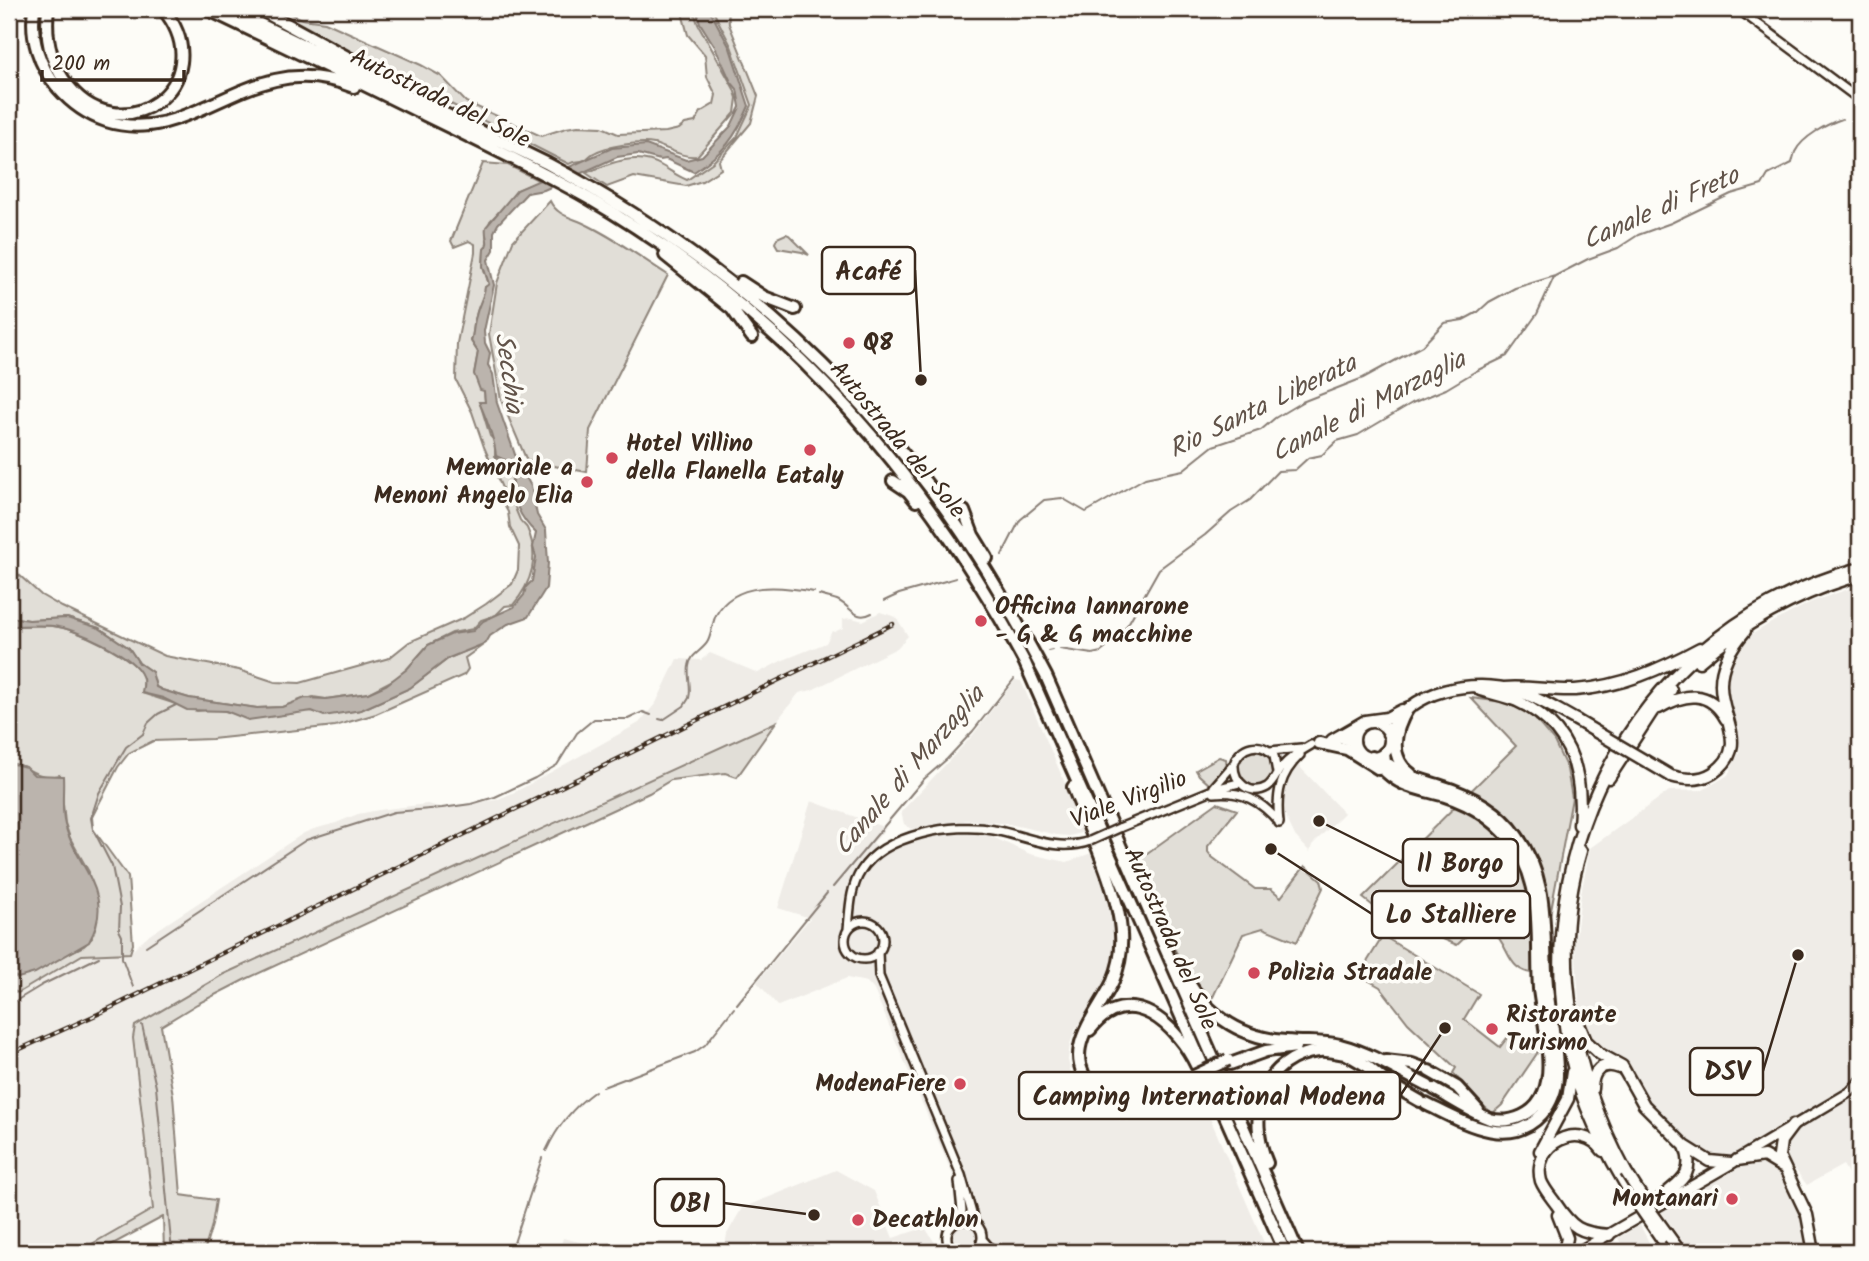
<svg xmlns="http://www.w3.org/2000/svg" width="1869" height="1261" viewBox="0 0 1869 1261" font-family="Kalam,sans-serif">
	<rect width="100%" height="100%" fill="#fdfcf7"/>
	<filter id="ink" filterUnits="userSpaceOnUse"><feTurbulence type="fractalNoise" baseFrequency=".0143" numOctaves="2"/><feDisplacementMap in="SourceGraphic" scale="14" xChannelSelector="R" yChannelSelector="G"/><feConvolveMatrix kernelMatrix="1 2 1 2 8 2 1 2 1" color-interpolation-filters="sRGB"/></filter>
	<g filter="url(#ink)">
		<path fill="#efece7" d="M 1860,585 L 1860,1079 L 1734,1154 L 1715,1159 L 1702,1155 L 1644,1102 L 1635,1086 L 1592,1041 L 1585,1027 L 1579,1003 L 1575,944 L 1581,894 L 1590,848 L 1669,791 L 1703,790 L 1728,775 L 1740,751 L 1739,728 L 1731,709 L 1725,687 L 1729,661 L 1746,638 L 1769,624 L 1811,602 Z
			M 880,612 L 896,617 L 908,636 L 897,648 L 812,690 L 799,693 L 776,722 L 224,974 L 135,1026 L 133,1038 L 154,1209 L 78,1252 L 9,1252 L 9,997 L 82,955 L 130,953 L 145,938 L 304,833 L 314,829 L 336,823 L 358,814 L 379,810 L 427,804 L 440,807 L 496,800 L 517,791 L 639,723 L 656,703 L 677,659 L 701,660 L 710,653 L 758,673 L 781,661 L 826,643 L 832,631 L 834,632 L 843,628 L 843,619 L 852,618 L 863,621 Z
			M 1015,680 L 1021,681 L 1024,688 L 1086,832 L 1069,836 L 1057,835 L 1009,824 L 968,820 L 911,829 L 904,824 L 901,812 L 972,736 Z
			M 1297,764 L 1344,813 L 1312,845 L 1310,852 L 1295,836 L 1282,808 L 1285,785 Z
			M 811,801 L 886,828 L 873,843 L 887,853 L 917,840 L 943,834 L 964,833 L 986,834 L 1030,854 L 1067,862 L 1094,852 L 1110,901 L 1115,925 L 1116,948 L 1104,987 L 1076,1028 L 1070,1044 L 1068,1060 L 1075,1091 L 1085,1105 L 1098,1113 L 1113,1119 L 1129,1121 L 1157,1115 L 1200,1095 L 1268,1252 L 724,1252 L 727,1234 L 742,1208 L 836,1170 L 874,1191 L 893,1238 L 920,1229 L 926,1229 L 940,1251 L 943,1248 L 944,1233 L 959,1211 L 957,1185 L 874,990 L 867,982 L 847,978 L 778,1006 L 757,982 L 810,918 L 778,908 Z
			M 1860,1089 L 1860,1193 L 1843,1165 L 1807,1185 L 1783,1154 L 1786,1137 L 1793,1130 Z
			M 1757,1157 L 1774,1163 L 1787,1181 L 1804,1214 L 1810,1252 L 1690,1252 L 1661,1211 L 1747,1159 Z
			M 1640,1225 L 1654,1252 L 1626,1252 L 1618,1238 Z
			M 563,1238 L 620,1252 L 559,1252 Z"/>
		<path fill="#e1ded7" stroke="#8e847a" stroke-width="2" d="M 270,9 L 281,9 L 302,19 L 325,22 L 421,65 L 441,76 L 466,102 L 541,136 L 566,128 L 578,126 L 602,127 L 618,134 L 666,132 L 679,129 L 685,124 L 695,122 L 701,112 L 714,104 L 716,95 L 707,77 L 705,55 L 688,35 L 681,9 L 693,9 L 698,24 L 734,89 L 737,98 L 735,113 L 697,156 C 682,158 668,148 654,144 C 640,141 606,146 594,153 C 590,155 588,158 585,160 C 579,163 575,160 569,164 L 374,65 Z
			M 712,9 L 728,9 L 729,24 L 758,96 L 751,123 L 719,161 L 721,169 L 702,181 L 686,186 L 634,177 L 607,187 L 586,173 C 610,163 638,151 662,166 C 671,171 677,176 687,180 L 713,162 L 737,137 L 752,105 L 731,46 Z
			M 483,163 L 508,165 L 540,181 L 517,190 L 507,204 L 490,221 L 486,236 L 488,245 L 484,250 L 483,266 L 489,285 L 485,287 C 485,297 478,305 476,316 C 473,324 474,332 471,341 L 478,352 L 474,374 L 484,390 L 485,402 L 480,403 L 490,436 L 495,441 L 495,456 L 512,477 C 511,492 513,506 520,520 C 522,523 525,525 527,528 C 540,556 532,583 513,605 L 505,606 L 496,615 L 481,620 L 473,629 L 452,633 L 428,645 L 407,669 L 395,679 L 368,693 L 326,699 L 313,697 L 282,707 L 257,708 L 189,698 L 162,690 L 156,687 L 152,672 L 139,663 L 129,648 L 99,628 L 67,618 L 29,620 L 9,617 L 9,578 L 18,574 L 41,595 L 62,607 L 165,656 L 239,670 L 275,682 L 300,683 L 389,658 L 409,642 L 464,618 L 486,604 L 512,584 L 518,570 L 519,546 L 510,527 L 508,512 L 504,505 L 502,488 L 484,447 L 472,412 L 456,380 L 457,343 L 475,253 L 475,244 L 469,241 L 454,247 L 451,241 Z
			M 550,201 C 556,214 569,217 581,222 C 612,236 640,257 668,275 L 590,430 L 587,472 L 527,461 L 501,400 L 489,334 L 497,283 L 513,241 Z
			M 786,234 L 789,235 L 809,255 L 802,252 L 778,248 L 775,243 L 777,238 Z
			M 9,626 C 23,626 39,625 53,626 C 75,628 134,656 143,676 C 144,681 143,688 142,693 L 197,711 L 217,709 L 240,715 L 312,711 L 324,715 L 361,710 L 410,688 L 449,658 L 486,643 L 465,658 L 468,669 L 464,675 L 376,714 L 335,726 L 212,739 L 153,741 L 129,753 L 118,767 L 92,817 L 93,829 L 128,877 L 133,944 L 130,953 L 82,955 L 18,993 L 9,989 L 9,974 L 18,978 L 84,946 L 92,938 L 89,872 L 70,838 L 65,823 L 60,775 C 37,781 30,766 9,763 Z
			M 1471,698 L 1511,703 L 1534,718 L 1554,741 L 1567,769 L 1572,798 L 1539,974 C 1506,973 1511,948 1493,931 L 1484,934 L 1475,928 L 1457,945 L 1382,913 L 1363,898 L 1516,746 Z
			M 776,722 L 737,777 L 725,773 L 671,780 L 649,793 L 244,980 L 197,1004 L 161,1026 L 173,1095 L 181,1195 L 216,1200 L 212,1225 L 204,1252 L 164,1252 L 163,1217 L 98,1252 L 78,1252 L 153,1209 L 133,1038 L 135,1026 L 224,974 Z
			M1237 768a18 18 0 1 1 36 0a18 18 0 1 1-36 0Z
			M 1219,757 L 1226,759 L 1227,768 L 1210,785 L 1199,775 L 1196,770 Z
			M 1217,803 L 1237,810 L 1208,846 L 1208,852 L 1212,857 L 1255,889 L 1271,889 L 1281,897 L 1305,866 L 1321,880 L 1323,888 L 1297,942 L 1263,928 L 1243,934 L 1213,997 C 1180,981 1151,895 1136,861 Z
			M 1383,936 L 1479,994 L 1464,1019 L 1500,1047 L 1511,1033 L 1538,1052 L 1502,1105 L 1493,1113 L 1482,1105 L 1453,1073 L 1456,1068 L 1408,1023 L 1380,987 L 1359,975 Z"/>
		<path fill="#bbb4ad" stroke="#887d74" stroke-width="2" d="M 696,9 L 709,9 L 730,48 L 749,106 C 735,139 724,152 694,172 L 666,159 L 660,160 L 638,154 L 617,157 L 544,190 L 527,193 L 498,224 L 494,232 L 494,250 L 488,260 L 494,285 L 484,331 L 485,343 L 490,353 L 488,365 L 493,374 L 497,403 L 518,463 L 531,486 L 537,515 L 546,530 L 548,563 L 546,588 L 528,617 L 508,624 L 490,636 L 486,643 L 449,658 L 410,688 L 361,710 L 324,716 L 312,711 L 248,720 L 226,711 L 187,710 L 163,698 L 142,693 C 143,687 145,681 142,676 C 134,655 75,628 53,626 C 39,625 23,626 9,626 L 9,617 L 29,620 L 67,618 L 99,628 L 129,648 L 139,663 L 152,672 L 156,687 L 162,690 L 189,698 L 257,708 L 282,707 L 305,698 L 326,699 L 368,693 L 386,685 L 407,669 L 428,645 L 452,634 L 473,631 L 483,621 L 514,607 L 524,595 L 526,587 L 532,581 L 536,557 L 533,547 L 536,533 C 519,517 512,500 513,477 L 504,466 L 507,461 L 496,456 C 495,439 486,418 479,402 L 485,402 L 484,391 L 480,390 L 474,374 L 478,352 L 471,341 C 474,332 473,324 476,316 C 478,305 484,297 485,287 L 489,284 L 483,266 L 484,249 C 491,242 484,237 486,227 L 517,190 L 612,148 L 646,145 L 686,160 L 702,156 L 731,126 L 740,107 L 737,89 L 731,82 L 715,47 L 700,23 Z
			M 9,763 L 26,767 L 34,775 L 63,776 C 64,792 61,809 65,825 C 76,867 117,893 89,942 L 35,973 L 18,978 L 9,974 Z"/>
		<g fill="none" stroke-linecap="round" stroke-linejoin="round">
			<path stroke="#887d74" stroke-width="2" d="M 1854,114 L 1860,112
				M 1002,555 L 1020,520 L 1044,500 L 1062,498 L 1086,512 L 1145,478 L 1183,470 L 1213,446 L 1261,430 L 1275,418 L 1302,402 L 1363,378 L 1422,346 L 1444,323 L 1463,320 L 1478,312 L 1489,302 L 1515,288 L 1555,276 L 1588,259 L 1618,248 L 1638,235 L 1671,223 L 1731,194 L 1762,185 L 1768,175 L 1792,163 C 1793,159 1794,155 1795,152 C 1802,137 1827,124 1842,119
				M 819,595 C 825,597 831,598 837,600 C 851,606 855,622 872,613
				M 884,601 L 899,594 L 956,578
				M 1060,649 L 1092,654 L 1101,652 L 1111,644 L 1128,624 L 1159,569 L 1205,535 L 1231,512 L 1250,500 L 1278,471 L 1295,470 L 1308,458 L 1322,455 L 1337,441 L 1358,435 L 1412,403 L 1446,389 L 1476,371 L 1507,356 L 1537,314 L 1554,277
				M 1048,651 L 1052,650
				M 659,719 L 663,720 L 684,706 L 689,698 C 692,687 687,677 689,666 C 691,653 703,651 708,641 C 712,633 712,623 716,615 C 735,580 782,586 814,592
				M 833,887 L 924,779 L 947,759 L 973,731 L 1014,679
				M 146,946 L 306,840 L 394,812 L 442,808 L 471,804 L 495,797 L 535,778 L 557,765 L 577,733 L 594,719 L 628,719 L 643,712 L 651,715
				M 133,987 L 122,958 L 122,936 L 119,930 L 120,907 L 112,866 L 93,829 L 91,818 L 99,793 L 126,747 L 143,734 L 148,723 L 158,714 L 176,705
				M 737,1004 L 827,893
				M 9,1005 L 42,985 L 99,957
				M 142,1025 L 156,1087 L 172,1252
				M 603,1087 L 695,1052 L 705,1045 L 734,1008
				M 546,1151 C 557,1127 573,1107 595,1091
				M 511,1252 L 542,1158"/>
			<g stroke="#3b2a1e" stroke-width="12">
				<path id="tertiary" d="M 1738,9 L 1860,100
					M 1339,738 L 1354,736
					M 1341,739 L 1354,743
					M 1270,751 L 1301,748
					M 1277,773 L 1274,756 C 1261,740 1240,745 1234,764 C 1233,782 1250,797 1267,787 C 1274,782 1276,775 1280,769 C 1289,758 1299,752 1311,745
					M 1214,787 L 1233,765
					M 1214,793 C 1242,790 1261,801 1279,822
					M 1279,823 C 1276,795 1279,775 1300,755
					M 1119,828 L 1215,789 L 1239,783
					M845 940a19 19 0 1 1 38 0a19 19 0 1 1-38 0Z
					M 848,929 C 850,909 850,888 861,871 C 884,834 955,822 994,830 C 1027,836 1056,853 1090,841
					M 878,952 L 879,976 L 961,1175 L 975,1224
					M 958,1222 L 962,1211 L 959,1181
					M 982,1239 L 990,1248 L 997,1252
					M 954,1252 C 931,1229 970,1206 981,1231 C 984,1240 980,1246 975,1252"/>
			</g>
			<g stroke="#3b2a1e" stroke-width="13">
				<path id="secondary" d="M 1739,1158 L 1850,1092 L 1860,1081"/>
			</g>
			<g stroke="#3b2a1e" stroke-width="14">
				<path id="primary" d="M 1578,1252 L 1734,1162"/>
			</g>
			<g stroke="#3b2a1e" stroke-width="15">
				<path id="trunk" d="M 1699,662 C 1741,625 1795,595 1850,578
					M 1504,688 C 1528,686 1551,691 1575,690 C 1621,687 1661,669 1700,648
					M 1480,690 C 1493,694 1505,696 1517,701 C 1570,725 1584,772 1579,825
					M 1659,708 C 1685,693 1709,689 1726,719
					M1354 740a18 18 0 1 1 36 0a18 18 0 1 1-36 0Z
					M 1388,734 C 1410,689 1473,678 1517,691 C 1538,697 1557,710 1576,720
					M 1332,740 L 1365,721 L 1387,718 L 1402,710
					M 1671,776 C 1685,780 1700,781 1713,773 C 1751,747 1720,717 1721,684 C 1721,663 1732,646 1745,631
					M 1609,778 L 1652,712 L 1671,690
					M 1581,851 C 1549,958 1574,1076 1626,1172
					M 1576,1017 L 1586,1041 L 1600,1054 L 1622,1066 L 1644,1105 L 1685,1146 L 1709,1161 L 1731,1163
					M 1592,1089 C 1592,1071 1602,1061 1619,1068
					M 1793,1125 L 1781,1141 L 1779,1156 L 1807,1215 L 1814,1252
					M 1540,1151 L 1568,1099 L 1572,1072
					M 1603,1151 C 1581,1119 1531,1143 1541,1181 C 1544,1189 1551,1197 1556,1204 C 1572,1228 1580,1233 1609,1235
					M 1737,1160 L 1764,1156 L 1782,1167
					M 1636,1202 C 1609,1159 1582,1108 1571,1058 C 1522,843 1644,625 1860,568
					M 1650,1211 C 1668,1183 1699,1183 1685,1146
					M 1558,1215 L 1567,1238 L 1564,1252
					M 1661,1238 L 1673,1252"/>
			</g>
			<g stroke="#3b2a1e" stroke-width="16">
				<path id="motorway" d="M 34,9 C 30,38 39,66 58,88 C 71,103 88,115 106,121 C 169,141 217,93 275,80 C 301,74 329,77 354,87
					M 48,9 C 45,35 49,58 64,80 C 119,159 224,83 163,9
					M 207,9 C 280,44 353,79 425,115 C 480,142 535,168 588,198 C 779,309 922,470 1025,663 L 1285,1252
					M 229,9 L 548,164 C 710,250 849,370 954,521 C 989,571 1018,623 1046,676 L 1298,1252
					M 259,9 L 369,69
					M 665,255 L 732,309 L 752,337
					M 741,282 L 764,297 L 795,309
					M 893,481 L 908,491 L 916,501
					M 964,511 L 973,535 L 987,558
					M 1408,708 C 1395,730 1387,756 1411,774
					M 1319,743 L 1347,749 L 1379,769
					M 1384,753 L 1385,762 C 1402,775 1418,779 1438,785 C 1468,794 1499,810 1517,836 C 1551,883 1542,931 1547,985 C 1549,1013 1558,1048 1557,1075 C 1557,1089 1551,1104 1542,1114 C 1509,1151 1461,1121 1426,1104
					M 1372,757 C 1379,765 1386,774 1395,779 C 1410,789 1429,791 1445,796 C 1474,805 1501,824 1517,849 C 1544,891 1536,942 1539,989 C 1543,1027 1566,1096 1522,1116 C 1511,1121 1501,1122 1490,1119 C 1471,1112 1452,1099 1434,1089
					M 1073,787 C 1088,826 1120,894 1121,934 C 1122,949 1119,967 1113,981 C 1097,1016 1056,1054 1096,1090 C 1127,1117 1165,1093 1195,1079
					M 1181,968 C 1201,1011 1238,1038 1286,1041 C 1304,1043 1322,1041 1340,1045 C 1371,1053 1400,1072 1428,1086
					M 1090,1030 C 1129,979 1178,1026 1197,1067
					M 1343,1052 L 1367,1066 L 1385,1081 L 1420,1101
					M 1385,1061 L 1412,1064 L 1423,1068
					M 1230,1064 L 1266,1051 L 1296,1047
					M 1429,1071 L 1457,1087 L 1478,1110
					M 1267,1163 C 1247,1116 1261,1058 1319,1051 C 1328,1050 1337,1053 1346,1054"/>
			</g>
			<use href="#tertiary" stroke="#fdfcf7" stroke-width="7"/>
			<use href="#secondary" stroke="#fdfcf7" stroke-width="8"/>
			<use href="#primary" stroke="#fdfcf7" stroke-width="9"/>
			<use href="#trunk" stroke="#fdfcf7" stroke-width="10"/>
			<use href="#motorway" stroke="#fdfcf7" stroke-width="10"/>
			<g stroke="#3b2a1e" stroke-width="4.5">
				<path id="rail" d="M 9,1054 L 98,1014 L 893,624"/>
			</g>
			<use href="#rail" stroke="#fdfcf7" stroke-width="2" stroke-dasharray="5" stroke-linecap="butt"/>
			<g stroke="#3b2a1e" stroke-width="12" stroke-linecap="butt">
				<path id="tertiary-bridge" d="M 1090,841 L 1119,828"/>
			</g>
			<g stroke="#3b2a1e" stroke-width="15" stroke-linecap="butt">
				<path id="trunk-bridge" d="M 1576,720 L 1671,776
					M 1626,1172 L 1652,1213 L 1678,1249
					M 1636,1202 L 1661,1238"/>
			</g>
			<g stroke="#3b2a1e" stroke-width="16" stroke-linecap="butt">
				<path id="motorway-bridge" d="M 1194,1076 L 1228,1060"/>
			</g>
			<use href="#tertiary-bridge" stroke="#fdfcf7" stroke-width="7"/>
			<use href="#trunk-bridge" stroke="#fdfcf7" stroke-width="10"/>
			<use href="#motorway-bridge" stroke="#fdfcf7" stroke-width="10"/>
		</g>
	</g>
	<g fill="#d1495b" stroke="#fdfcf7" stroke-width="2.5">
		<circle cx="849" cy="343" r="7"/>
		<circle cx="810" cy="450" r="7"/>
		<circle cx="612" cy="458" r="7"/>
		<circle cx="587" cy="482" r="7"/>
		<circle cx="981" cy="621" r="7"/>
		<circle cx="1254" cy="973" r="7"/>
		<circle cx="1492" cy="1029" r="7"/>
		<circle cx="960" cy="1084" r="7"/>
		<circle cx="1732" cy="1199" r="7"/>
		<circle cx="858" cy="1220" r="7"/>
	</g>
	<g text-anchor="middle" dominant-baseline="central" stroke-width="7" stroke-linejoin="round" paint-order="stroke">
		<g font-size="24" fill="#3b2a1e" stroke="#fdfcf7">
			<text transform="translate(440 99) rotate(26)">Autostrada del Sole</text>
			<text transform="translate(897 440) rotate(50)">Autostrada del Sole</text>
			<text transform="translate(1129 800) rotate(-21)">Viale Virgilio</text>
			<text transform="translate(1170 939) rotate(66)">Autostrada del Sole</text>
		</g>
		<g font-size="24" font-weight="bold" fill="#3b2a1e" stroke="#fdfcf7" text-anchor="start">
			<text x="863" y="343">Q8</text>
			<text x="626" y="444">Hotel Villino<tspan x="626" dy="28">della Flanella</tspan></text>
			<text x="573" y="468" text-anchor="end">Memoriale a<tspan x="573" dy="28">Menoni Angelo Elia</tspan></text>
			<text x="810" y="476" text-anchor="middle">Eataly</text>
			<text x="995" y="607">Officina Iannarone<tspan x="995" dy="28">- G &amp; G macchine</tspan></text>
			<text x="1268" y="973">Polizia Stradale</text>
			<text x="1506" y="1015">Ristorante<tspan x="1506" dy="28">Turismo</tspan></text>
			<text x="946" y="1084" text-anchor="end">ModenaFiere</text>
			<text x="1718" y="1199" text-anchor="end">Montanari</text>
			<text x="872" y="1220">Decathlon</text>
		</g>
		<g font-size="26" font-style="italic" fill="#615349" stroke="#fdfcf7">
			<text transform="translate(1661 209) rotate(-24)">Canale di Freto</text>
			<text transform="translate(508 373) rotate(82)">Secchia</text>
			<text transform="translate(1263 407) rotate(-26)">Rio Santa Liberata</text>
			<text transform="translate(1369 407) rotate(-27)">Canale di Marzaglia</text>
			<text transform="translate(910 771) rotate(-49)">Canale di Marzaglia</text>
		</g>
	</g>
	<path fill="none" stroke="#3b2a1e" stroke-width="2.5" d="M921 380L915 270M1319 821L1403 863M1271 849L1372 914M1798 955L1763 1071M1445 1028L1400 1096M814 1215L724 1203"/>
	<g fill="#3b2a1e" stroke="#fdfcf7" stroke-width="2.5">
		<circle cx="921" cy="380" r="7"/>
		<circle cx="1319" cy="821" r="7"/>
		<circle cx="1271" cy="849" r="7"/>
		<circle cx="1798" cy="955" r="7"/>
		<circle cx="1445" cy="1028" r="7"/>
		<circle cx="814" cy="1215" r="7"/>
	</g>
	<g fill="#fdfcf7" stroke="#3b2a1e" stroke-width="2.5">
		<rect x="822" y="247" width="93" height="47" rx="7"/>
		<rect x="1403" y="839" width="115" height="47" rx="7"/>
		<rect x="1372" y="891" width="158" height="47" rx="7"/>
		<rect x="1690" y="1048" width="73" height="47" rx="7"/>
		<rect x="1019" y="1072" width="381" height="47" rx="7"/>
		<rect x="655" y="1179" width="69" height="47" rx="7"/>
	</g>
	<g font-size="26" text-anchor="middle" font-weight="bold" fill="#3b2a1e">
		<text x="868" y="280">Acafé</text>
		<text x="1460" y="872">Il Borgo</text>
		<text x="1451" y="923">Lo Stalliere</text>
		<text x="1727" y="1080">DSV</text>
		<text x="1209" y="1105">Camping International Modena</text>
		<text x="690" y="1212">OBI</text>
	</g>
	<rect width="1869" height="1261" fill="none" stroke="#fdfcf7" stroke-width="35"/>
	<rect x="18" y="18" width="1834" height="1226" fill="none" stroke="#3b2a1e" stroke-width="2.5" filter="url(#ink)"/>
	<path d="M42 70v10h142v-10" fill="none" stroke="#3b2a1e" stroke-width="3.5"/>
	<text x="52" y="70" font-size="21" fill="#3b2a1e" stroke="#fdfcf7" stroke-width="5" paint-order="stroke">200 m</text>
</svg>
